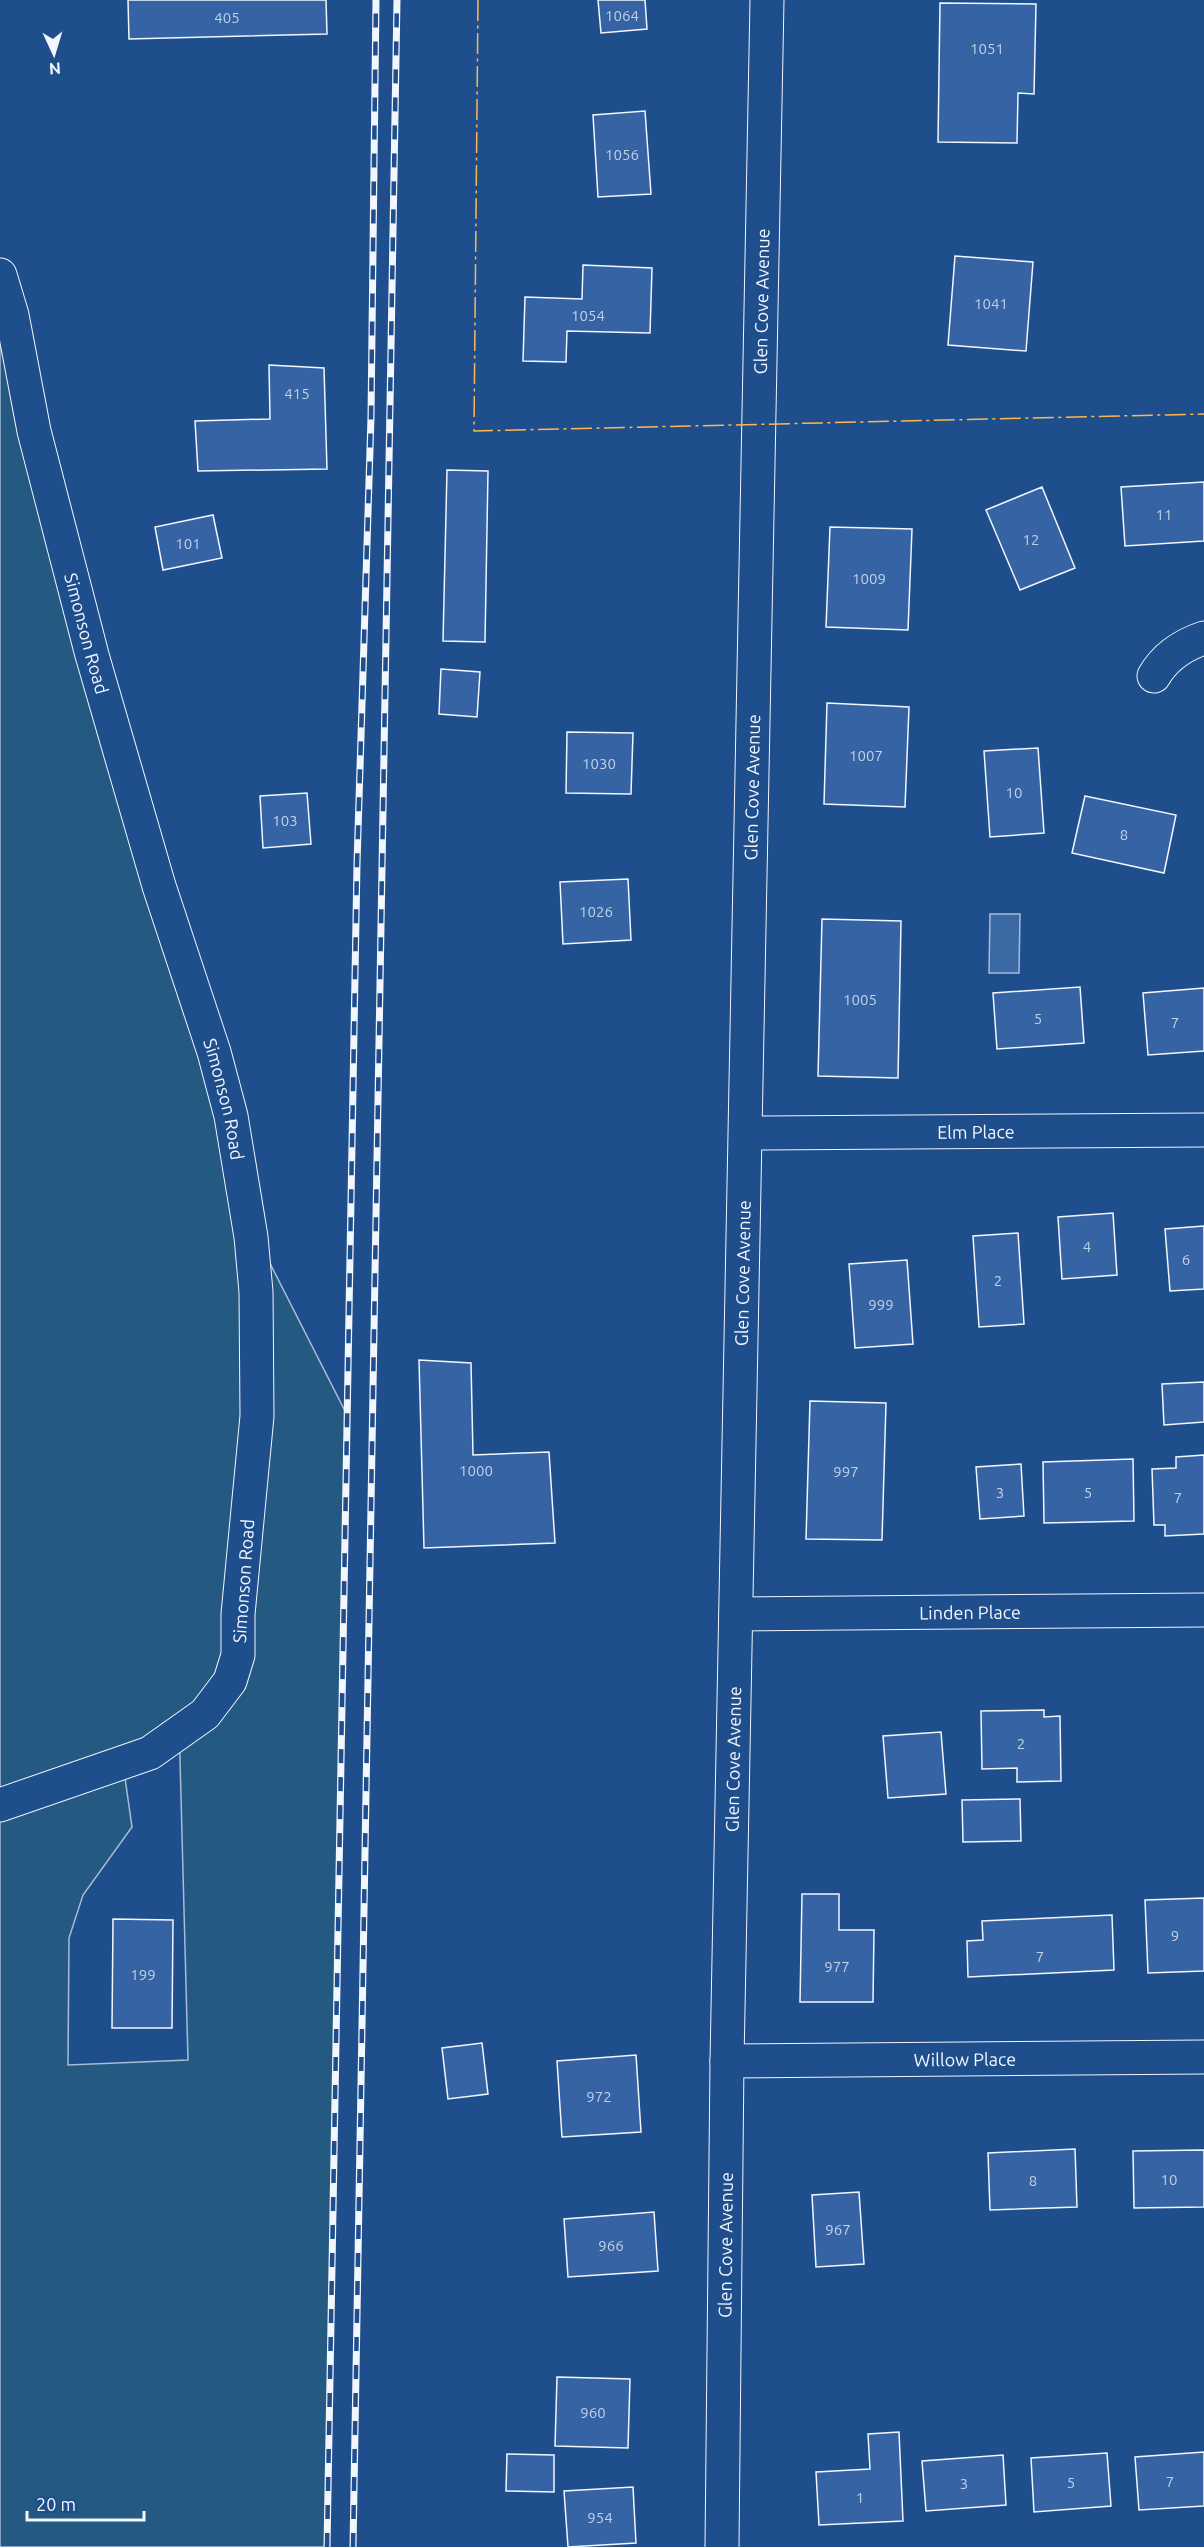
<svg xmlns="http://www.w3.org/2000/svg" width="1204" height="2547" viewBox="0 0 1204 2547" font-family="Ubuntu,sans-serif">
	<rect width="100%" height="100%" fill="#1f4e8c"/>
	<path fill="#245a82" stroke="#a8bbd7" stroke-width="1.5" fill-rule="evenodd" d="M 0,282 L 250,1224 L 348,1417 L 327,2547 L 0,2547 ZM 179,1722 L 188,2060 L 68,2065 L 69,1938 L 83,1895 L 132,1827 L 121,1750 Z"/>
	<path fill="#3b69a3" stroke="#a8bbd7" stroke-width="1.5" d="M 990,914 L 1020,914 L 1019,973 L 989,973 Z"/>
	<path fill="#3563a3" stroke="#f2f6ff" stroke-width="1.5" d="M 128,0 L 326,0 L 327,34 L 129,39 Z
		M 598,0 L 645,0 L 647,29 L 601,33 Z
		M 940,3 L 1036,4 L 1034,94 L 1018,93 L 1017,143 L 938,142 Z
		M 645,111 L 651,194 L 598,197 L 593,115 Z
		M 955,256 L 1033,262 L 1026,351 L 948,345 Z
		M 583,265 L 652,268 L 650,333 L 567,331 L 566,362 L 523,361 L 525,297 L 582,299 Z
		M 269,365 L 324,368 L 327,469 L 198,471 L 195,421 L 270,419 Z
		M 447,470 L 488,471 L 485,642 L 443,641 Z
		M 1204,482 L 1204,541 L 1125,546 L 1121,487 Z
		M 1042,487 L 1075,568 L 1020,590 L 986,510 Z
		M 213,515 L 222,558 L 163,570 L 155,527 Z
		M 830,527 L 912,529 L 908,630 L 826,627 Z
		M 441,669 L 480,672 L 477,717 L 439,714 Z
		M 827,703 L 909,707 L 905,807 L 824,804 Z
		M 567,732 L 633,733 L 631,794 L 566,793 Z
		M 1038,748 L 1044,833 L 990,837 L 984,751 Z
		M 307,793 L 311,844 L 263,848 L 260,796 Z
		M 1085,796 L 1176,815 L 1164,873 L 1072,853 Z
		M 628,879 L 631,940 L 563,944 L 560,882 Z
		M 822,919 L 901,921 L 898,1078 L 818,1076 Z
		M 1080,987 L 1084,1043 L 997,1049 L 993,993 Z
		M 1204,988 L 1204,1051 L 1148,1055 L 1143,993 Z
		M 1113,1213 L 1117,1275 L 1062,1279 L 1058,1217 Z
		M 1204,1226 L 1204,1289 L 1170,1291 L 1165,1229 Z
		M 1018,1233 L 1024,1324 L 979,1327 L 973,1236 Z
		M 907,1260 L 913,1344 L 855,1348 L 849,1264 Z
		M 419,1360 L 471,1363 L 473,1455 L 549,1452 L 555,1543 L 424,1548 Z
		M 1204,1382 L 1204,1422 L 1164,1425 L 1162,1384 Z
		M 810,1401 L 886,1403 L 882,1540 L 806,1539 Z
		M 1204,1455 L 1204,1534 L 1165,1536 L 1165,1525 L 1154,1525 L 1152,1469 L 1176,1468 L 1176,1457 Z
		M 1133,1459 L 1134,1521 L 1044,1523 L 1043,1462 Z
		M 1021,1464 L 1024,1516 L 980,1519 L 976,1467 Z
		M 1044,1710 L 1044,1717 L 1060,1716 L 1061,1781 L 1017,1782 L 1017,1768 L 982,1769 L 981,1711 Z
		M 941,1732 L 946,1794 L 888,1798 L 883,1736 Z
		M 1020,1799 L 1021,1841 L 963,1842 L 962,1800 Z
		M 802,1894 L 839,1894 L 839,1930 L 874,1930 L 873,2002 L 800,2002 Z
		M 1204,1898 L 1204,1971 L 1148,1973 L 1145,1900 Z
		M 1112,1915 L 1114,1970 L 968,1977 L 967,1941 L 983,1940 L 982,1921 Z
		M 113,1919 L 173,1920 L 172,2028 L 112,2028 Z
		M 482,2043 L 488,2094 L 448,2099 L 442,2048 Z
		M 636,2055 L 641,2132 L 562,2137 L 557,2061 Z
		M 1075,2149 L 1077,2207 L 990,2210 L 988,2153 Z
		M 1204,2150 L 1204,2207 L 1134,2208 L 1133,2151 Z
		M 859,2192 L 864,2264 L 816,2267 L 812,2195 Z
		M 654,2212 L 658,2271 L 568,2277 L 564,2219 Z
		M 557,2377 L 630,2379 L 628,2448 L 555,2446 Z
		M 899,2432 L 903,2521 L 819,2525 L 816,2472 L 870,2469 L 868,2434 Z
		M 1204,2452 L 1204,2506 L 1139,2510 L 1135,2457 Z
		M 1107,2453 L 1111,2506 L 1034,2512 L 1031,2458 Z
		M 507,2454 L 554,2455 L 554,2492 L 506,2491 Z
		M 1003,2455 L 1006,2505 L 926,2511 L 922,2461 Z
		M 633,2487 L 636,2543 L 568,2547 L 564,2491 Z"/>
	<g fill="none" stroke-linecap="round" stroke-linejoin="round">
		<g stroke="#f2f6ff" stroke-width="35">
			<g id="minor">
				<path id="s1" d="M 0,275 L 12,315 L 34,431 L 92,655 L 159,886 L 214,1052 L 231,1116 L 251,1237 L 256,1292 L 257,1416 L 238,1614 L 238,1655 L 230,1681 L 205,1714 L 150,1753 L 0,1805"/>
				<path d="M 1154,676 C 1165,657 1183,645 1204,638"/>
				<path id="s2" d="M 746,1133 L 1204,1130"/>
				<path id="s3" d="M 736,1614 L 1204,1610"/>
				<path id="s4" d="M 727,2061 L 1204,2057"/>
			</g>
		</g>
		<g stroke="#f2f6ff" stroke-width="35">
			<g id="secondary">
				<path id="s5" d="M 722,2547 L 727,2061 L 767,0"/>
			</g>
		</g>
		<use href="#minor" stroke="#1f4e8c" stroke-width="33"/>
		<use href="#secondary" stroke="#1f4e8c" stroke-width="33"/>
		<g stroke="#f2f6ff" stroke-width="7">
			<path id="rail" d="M 327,2547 L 357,864 L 371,417 L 376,0
				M 353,2547 L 397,0"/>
		</g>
		<use href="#rail" stroke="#1f4e8c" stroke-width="4.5" stroke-dasharray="14" stroke-linecap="butt"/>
		<path stroke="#ffb74d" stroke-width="1.5" stroke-dasharray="21 4.5 3 4.5" stroke-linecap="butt" d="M 478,0 L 474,431 L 1204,414"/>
	</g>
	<g text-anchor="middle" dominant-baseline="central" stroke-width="4.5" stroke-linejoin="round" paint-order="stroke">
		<g font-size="15" fill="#c3d1e8">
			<text x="622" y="15">1064</text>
			<text x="227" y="17">405</text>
			<text x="987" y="48">1051</text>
			<text x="622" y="154">1056</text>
			<text x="991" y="303">1041</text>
			<text x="588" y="315">1054</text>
			<text x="297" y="393">415</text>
			<text x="1164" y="514">11</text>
			<text x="1031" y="539">12</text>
			<text x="188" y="543">101</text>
			<text x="869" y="578">1009</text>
			<text x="866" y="755">1007</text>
			<text x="599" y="763">1030</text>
			<text x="1014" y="792">10</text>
			<text x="285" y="820">103</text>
			<text x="1124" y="834">8</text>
			<text x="596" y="911">1026</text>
			<text x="860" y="999">1005</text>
			<text x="1038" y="1018">5</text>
			<text x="1175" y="1022">7</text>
			<text x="1087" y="1246">4</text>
			<text x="1186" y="1259">6</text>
			<text x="998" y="1280">2</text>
			<text x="881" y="1304">999</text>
			<text x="476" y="1470">1000</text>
			<text x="846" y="1471">997</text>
			<text x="1000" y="1492">3</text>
			<text x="1088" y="1492">5</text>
			<text x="1178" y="1497">7</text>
			<text x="1021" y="1743">2</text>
			<text x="1175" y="1935">9</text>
			<text x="1040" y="1956">7</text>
			<text x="837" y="1966">977</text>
			<text x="143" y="1974">199</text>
			<text x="599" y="2096">972</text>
			<text x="1169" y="2179">10</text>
			<text x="1033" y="2180">8</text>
			<text x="838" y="2229">967</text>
			<text x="611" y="2245">966</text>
			<text x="593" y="2412">960</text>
			<text x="1170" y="2481">7</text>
			<text x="1071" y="2482">5</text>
			<text x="964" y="2483">3</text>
			<text x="860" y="2497">1</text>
			<text x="600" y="2517">954</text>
		</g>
		<g font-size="18" fill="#f2f6ff" stroke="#1f4e8c">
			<text stroke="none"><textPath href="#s5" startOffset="2246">Glen Cove Avenue</textPath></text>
			<text stroke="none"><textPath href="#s1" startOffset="369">Simonson Road</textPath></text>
			<text stroke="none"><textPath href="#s5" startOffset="1760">Glen Cove Avenue</textPath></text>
			<text stroke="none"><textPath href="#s1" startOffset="855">Simonson Road</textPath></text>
			<text stroke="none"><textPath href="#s2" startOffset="230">Elm Place</textPath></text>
			<text stroke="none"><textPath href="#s5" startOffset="1274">Glen Cove Avenue</textPath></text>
			<text transform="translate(243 1581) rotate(-86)">Simonson Road</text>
			<text stroke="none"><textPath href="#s3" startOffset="234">Linden Place</textPath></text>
			<text stroke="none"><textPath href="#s5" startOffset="788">Glen Cove Avenue</textPath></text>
			<text stroke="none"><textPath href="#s4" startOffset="238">Willow Place</textPath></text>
			<text stroke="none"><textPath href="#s5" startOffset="302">Glen Cove Avenue</textPath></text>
		</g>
	</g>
	<g transform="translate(54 54) rotate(176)" stroke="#1f4e8c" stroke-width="4.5" paint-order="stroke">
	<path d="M0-4.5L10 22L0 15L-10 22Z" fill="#f2f6ff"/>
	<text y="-9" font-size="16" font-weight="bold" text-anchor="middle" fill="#f2f6ff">N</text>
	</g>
	<path d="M27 2511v9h117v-9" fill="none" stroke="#f2f6ff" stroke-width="3"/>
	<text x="36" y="2511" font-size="18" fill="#f2f6ff" stroke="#1f4e8c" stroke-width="4.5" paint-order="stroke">20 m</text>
</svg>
